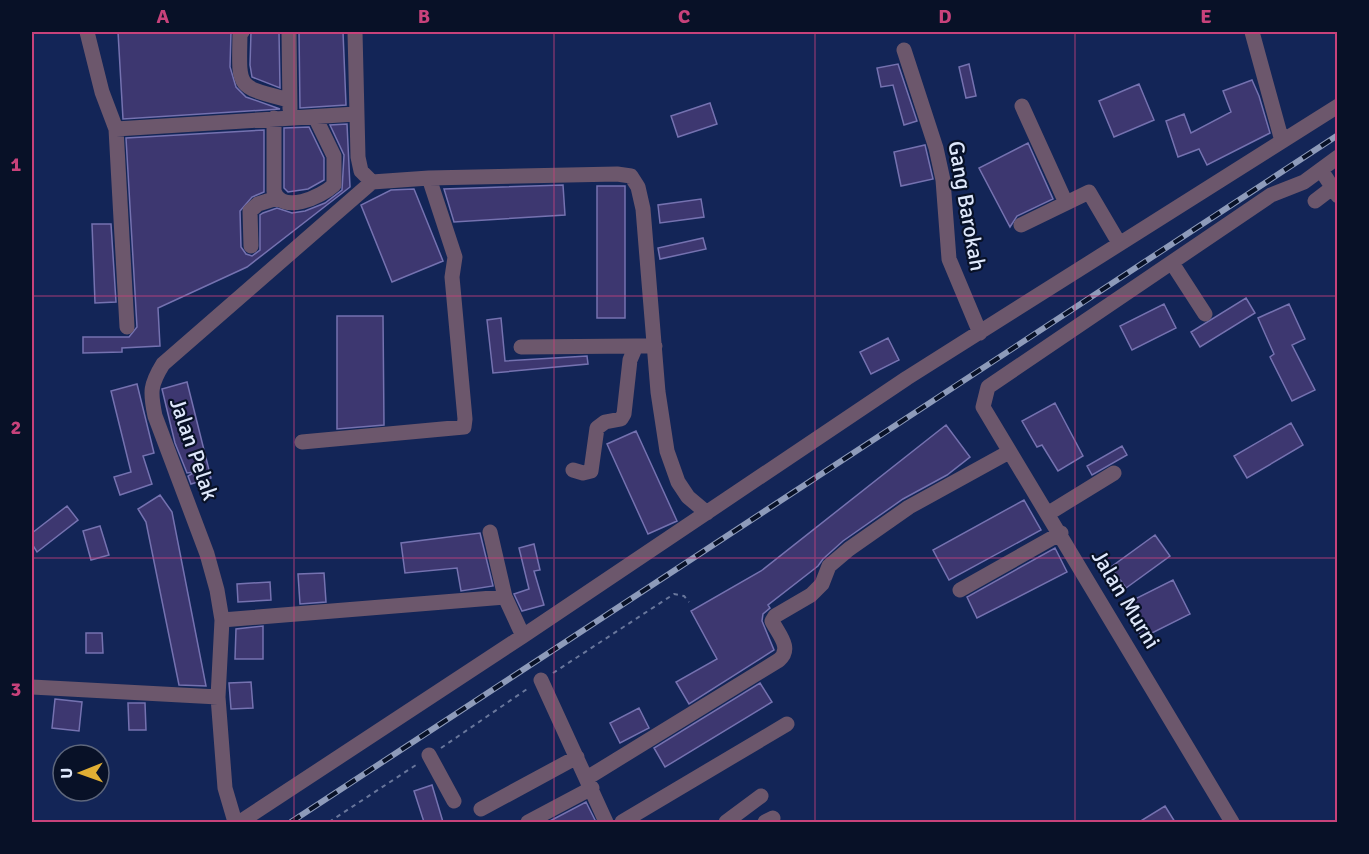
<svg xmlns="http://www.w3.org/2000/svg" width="1369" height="854" viewBox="0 0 1369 854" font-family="Signika,sans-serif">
	<rect width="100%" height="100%" fill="#132557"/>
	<path fill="#3d3770" stroke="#7572b0" stroke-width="1.5" d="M 118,32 L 231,32 L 230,67 L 236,87 L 246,97 L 280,109 L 123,119 Z
		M 251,32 L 279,32 L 280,88 L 252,77 L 250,65 Z
		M 299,32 L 343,32 L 346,105 L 300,108 Z
		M 898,64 L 917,121 L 904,125 L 893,85 L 881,87 L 877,68 Z
		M 969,64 L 976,96 L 966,98 L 959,67 Z
		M 1252,80 L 1259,96 L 1270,133 L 1207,165 L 1199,149 L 1178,157 L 1166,121 L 1184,114 L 1191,133 L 1231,112 L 1223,91 Z
		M 1139,84 L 1154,120 L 1114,137 L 1099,101 Z
		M 710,103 L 717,124 L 678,137 L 671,116 Z
		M 347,124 L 350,187 L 247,267 L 158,308 L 160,346 L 122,348 L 122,352 L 83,353 L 83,337 L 129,337 L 137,327 L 126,138 L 264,130 L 264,192 L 252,197 L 240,211 L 241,247 L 246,254 L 252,256 L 260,250 L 260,215 L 263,213 L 277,208 L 292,213 L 305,211 L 325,203 L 342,190 L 344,155 L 330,125 Z
		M 309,127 L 324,158 L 324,180 L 308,189 L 288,192 L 284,188 L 284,128 Z
		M 1028,143 L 1053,199 L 1017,216 L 1010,227 L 979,168 Z
		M 925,145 L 933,179 L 901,186 L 894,152 Z
		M 563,185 L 565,215 L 454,222 L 444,189 Z
		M 597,186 L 625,186 L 625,318 L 597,318 Z
		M 414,189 L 443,261 L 392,282 L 361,205 L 391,190 Z
		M 701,199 L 704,217 L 660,223 L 658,205 Z
		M 92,224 L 111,224 L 116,302 L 95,303 Z
		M 703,238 L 706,249 L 660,259 L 658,248 Z
		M 1246,298 L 1255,313 L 1200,347 L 1191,332 Z
		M 1164,304 L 1176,328 L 1132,350 L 1120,326 Z
		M 1289,304 L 1305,339 L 1292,345 L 1315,390 L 1292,401 L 1270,357 L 1274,354 L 1258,318 Z
		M 337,316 L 383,316 L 384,425 L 337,429 Z
		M 501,318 L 505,361 L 587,356 L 588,364 L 493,373 L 487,320 Z
		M 888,338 L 899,360 L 871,374 L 860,352 Z
		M 187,382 L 211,478 L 191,484 L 188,476 L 195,472 L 187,473 L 175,443 L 162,389 Z
		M 137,384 L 154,453 L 143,456 L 152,484 L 120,495 L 114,477 L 131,472 L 111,391 Z
		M 1055,403 L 1083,456 L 1058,471 L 1042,445 L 1037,447 L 1022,421 Z
		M 1291,423 L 1303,445 L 1247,478 L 1234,456 Z
		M 946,425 L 970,457 L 947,475 L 903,499 L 843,541 L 823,559 L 818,566 L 768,605 L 770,608 L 763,614 L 762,621 L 774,650 L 689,704 L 676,682 L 717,659 L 691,611 L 761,571 Z
		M 636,431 L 677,521 L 648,534 L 607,444 Z
		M 1122,446 L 1127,455 L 1092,475 L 1087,466 Z
		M 160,495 L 172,512 L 206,686 L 179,685 L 146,522 L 138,509 Z
		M 1024,500 L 1041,530 L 949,580 L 933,550 Z
		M 67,506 L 78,520 L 37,552 L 32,544 L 32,533 Z
		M 100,526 L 109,555 L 91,560 L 83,531 Z
		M 480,533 L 493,586 L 461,591 L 457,568 L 405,573 L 401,543 Z
		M 1155,535 L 1170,556 L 1126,588 L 1111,567 Z
		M 534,544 L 540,570 L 534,571 L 544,605 L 522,611 L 514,594 L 529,589 L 519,548 Z
		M 1055,548 L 1067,572 L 977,618 L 967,597 Z
		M 324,573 L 326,602 L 300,604 L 298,574 Z
		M 1173,580 L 1190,614 L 1142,638 L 1125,604 Z
		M 270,582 L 271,600 L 238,602 L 237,584 Z
		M 263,626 L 263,659 L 235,659 L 236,629 Z
		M 86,633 L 102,633 L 103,653 L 86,653 Z
		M 251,682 L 253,708 L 231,709 L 229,683 Z
		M 760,683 L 772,702 L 665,767 L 654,748 Z
		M 55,699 L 82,702 L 79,731 L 52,728 Z
		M 128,703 L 145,703 L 146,730 L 129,730 Z
		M 639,708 L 649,728 L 620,743 L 610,723 Z
		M 432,785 L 443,822 L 424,822 L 414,791 Z
		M 586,802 L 596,822 L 548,822 Z
		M 1165,806 L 1175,822 L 1139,822 Z"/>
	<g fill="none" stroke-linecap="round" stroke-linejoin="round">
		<path stroke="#69779c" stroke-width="2" stroke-dasharray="4.5 4.5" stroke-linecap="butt" d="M 553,673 L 674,594 L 684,596 L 689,602
			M 441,748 L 530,687
			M 329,822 L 419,763"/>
		<path stroke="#6c576c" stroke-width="15" d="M 87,32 L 102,92 L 116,129 L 127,327
			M 242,32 L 240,34 C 239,90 236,86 289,100
			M 289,32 L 290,109
			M 355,32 L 358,157 L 361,171 L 372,182
			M 1252,32 L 1282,141
			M 904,50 L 936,148 L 943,180 L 949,259 L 980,333
			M 1022,106 L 1066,203
			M 274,118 L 274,191 C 282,215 321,197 334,185 L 334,156 L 315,117
			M 116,129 L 356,114
			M 1321,170 L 1338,196
			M 372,182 L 429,178 L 617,174 L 631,176 L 638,187 L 643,209 L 658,392 L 667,451 L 678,482 L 688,497 L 707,513
			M 1315,201 L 1332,188
			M 1021,225 L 1089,192 L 1119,243
			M 251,246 L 250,211 L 258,204 L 277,198
			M 1172,263 L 1205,314
			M 521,347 L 636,346
			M 302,442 L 464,427 L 465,419 L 452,277 L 455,257 L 429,178
			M 573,470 L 583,473 L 591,471 L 597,428 L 605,422 L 621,419 L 624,414 L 630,360 L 636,346 L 655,346
			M 1049,513 L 1114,473
			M 490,532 L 505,597 L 523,636
			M 960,590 L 1061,533
			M 222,620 L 505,597
			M 541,680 L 606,822
			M 32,687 L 218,697
			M 429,755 L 454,801
			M 587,778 L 779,660 C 793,648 778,634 772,621 L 775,616 L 811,595 L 822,584 L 829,566 L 849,549 L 909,507 L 1009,452
			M 481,809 L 577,757
			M 235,822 L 225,788 L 218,697 L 222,620 L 217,590 L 207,554 L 155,416 C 150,392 150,385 163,364 L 372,182
			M 240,822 L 523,636 L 907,378 L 1338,106
			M 528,822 L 592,788
			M 622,822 L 787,724
			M 726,822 L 761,796
			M 765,822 L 773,818
			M 1232,822 L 983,407 L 988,387 L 1271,195 L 1304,182 L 1338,157"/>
		<g stroke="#8e9bba" stroke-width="6">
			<path id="rail" d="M 291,822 L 1338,135"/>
		</g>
		<use href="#rail" stroke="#081127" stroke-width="4" stroke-dasharray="11" stroke-linecap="butt"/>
	</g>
	<path fill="none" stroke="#c8427b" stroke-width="1.5" stroke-opacity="0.55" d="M 294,32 L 294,822M 554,32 L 554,822M 815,32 L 815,822M 1075,32 L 1075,822M 32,296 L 1338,296M 32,558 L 1338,558"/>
	<g text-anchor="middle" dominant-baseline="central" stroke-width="4.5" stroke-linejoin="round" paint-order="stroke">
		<g font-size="22" fill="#dfe8fb" stroke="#081127">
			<text transform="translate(967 206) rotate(80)">Gang Barokah</text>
			<text transform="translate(194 449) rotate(71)">Jalan Pelak</text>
			<text transform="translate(1126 599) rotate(59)">Jalan Murni</text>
		</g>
	</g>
	<rect width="1369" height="854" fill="none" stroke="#081127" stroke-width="66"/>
	<g transform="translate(81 773) rotate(269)"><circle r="28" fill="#081127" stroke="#5e677c" stroke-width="1.5"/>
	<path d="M0-4.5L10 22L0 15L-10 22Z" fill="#e1af34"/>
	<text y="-9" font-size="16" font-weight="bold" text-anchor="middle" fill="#dfe8fb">U</text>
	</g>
	<rect x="33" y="33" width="1303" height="788" fill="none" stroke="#c8427b" stroke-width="2"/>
	<g font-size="20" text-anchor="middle" font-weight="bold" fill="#c8427b">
		<text x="163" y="23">A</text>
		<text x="424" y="23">B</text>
		<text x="684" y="23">C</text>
		<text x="945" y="23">D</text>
		<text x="1206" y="23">E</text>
		<text x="16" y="171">1</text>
		<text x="16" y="434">2</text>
		<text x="16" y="696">3</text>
	</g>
</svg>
